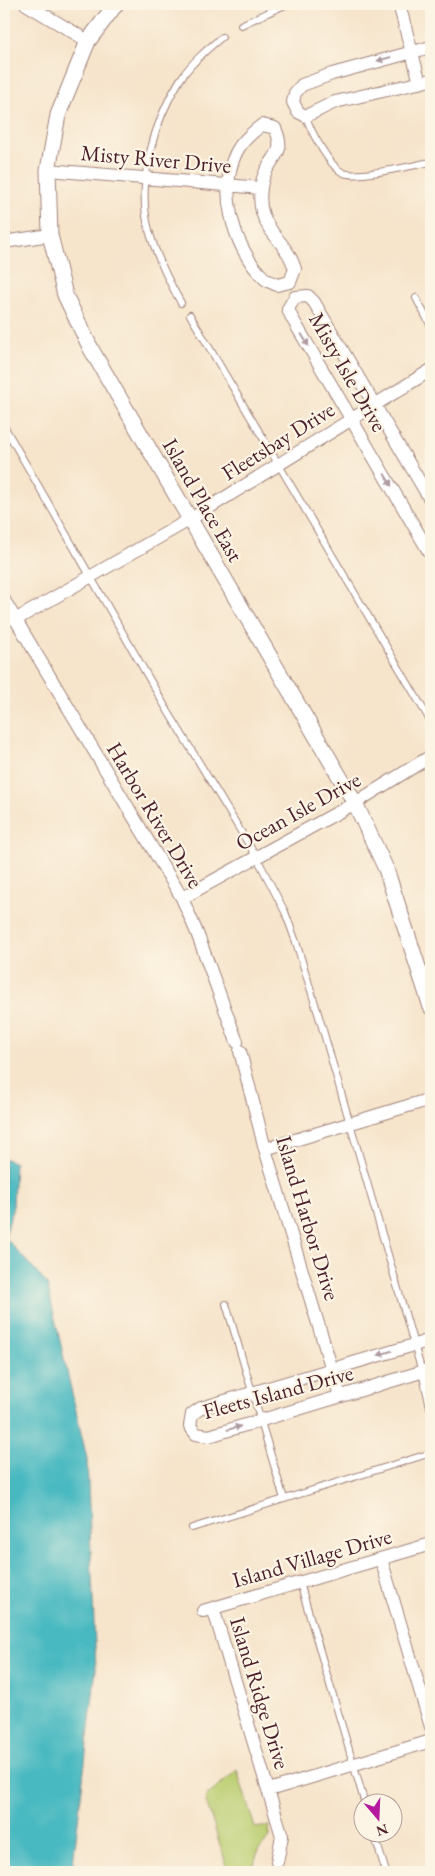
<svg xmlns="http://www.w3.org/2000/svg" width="435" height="1876" viewBox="0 0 435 1876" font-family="'EB Garamond',serif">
	<rect width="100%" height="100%" fill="#fcf5e5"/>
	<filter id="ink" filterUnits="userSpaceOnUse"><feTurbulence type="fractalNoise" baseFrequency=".02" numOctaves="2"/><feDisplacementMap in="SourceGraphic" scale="10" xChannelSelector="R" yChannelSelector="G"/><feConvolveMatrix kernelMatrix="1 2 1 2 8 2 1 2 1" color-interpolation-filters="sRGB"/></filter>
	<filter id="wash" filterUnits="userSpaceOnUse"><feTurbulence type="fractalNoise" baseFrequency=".0096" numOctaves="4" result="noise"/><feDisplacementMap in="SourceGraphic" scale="20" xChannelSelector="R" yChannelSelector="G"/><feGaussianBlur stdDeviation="1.12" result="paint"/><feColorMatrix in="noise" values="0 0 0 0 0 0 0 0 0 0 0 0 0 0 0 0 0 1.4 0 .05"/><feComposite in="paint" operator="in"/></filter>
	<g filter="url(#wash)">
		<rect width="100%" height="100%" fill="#f6e4cb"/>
		<path fill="#bccf73" stroke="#83774f" d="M 237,1770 L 255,1828 L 269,1826 L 270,1837 L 258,1851 L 253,1868 L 255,1872 L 227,1872 L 224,1857 L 205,1798 Z"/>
		<path fill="#4ab9c1" stroke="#4a6c76" d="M 4,1158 L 15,1163 L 13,1206 L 5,1237 L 47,1284 L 87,1459 L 96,1669 L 72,1872 L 4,1872 Z"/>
	</g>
	<g filter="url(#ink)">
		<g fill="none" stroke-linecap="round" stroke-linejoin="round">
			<g stroke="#a0827b" stroke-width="8">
				<path id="service" d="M 241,25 L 287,4
					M 306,116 C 310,130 330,168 344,173 C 357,179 414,165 431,162
					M 416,298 L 431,326
					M 181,303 C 168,280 156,256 149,230 C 136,183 154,121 180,80 C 191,63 206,50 222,37
					M 190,315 L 431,722
					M 4,426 L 166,708 L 257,858 L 285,912 L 296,942 L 320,1020 L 422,1372 L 431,1411
					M 226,1304 L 284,1499
					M 192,1528 L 431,1453
					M 300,1583 L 365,1804
					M 374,1834 L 386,1872"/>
			</g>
			<g stroke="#a0827b" stroke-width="14">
				<path id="minor" d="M 26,4 L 88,41
					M 399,4 L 420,83
					M 431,47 L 332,74 L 302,85 L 295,93 L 293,102 L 298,112 L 306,116 L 335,102 L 431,80
					M 262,125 L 275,128 C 286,154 274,153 265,173 C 260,184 259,201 262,212 C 266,228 279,239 287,252 C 291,257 293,264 295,269 L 290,282 L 277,285 C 273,283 267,281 264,278 C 233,249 215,183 240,146 C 246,138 254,131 262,125 Z
					M 48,170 L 261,188
					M 4,242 L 50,235
					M 431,501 L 314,302 L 308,296 L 295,297 L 288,309 L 292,318 L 431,555
					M 4,600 L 182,898 L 197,933 L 237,1042
					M 15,620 L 189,520 L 431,370
					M 182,898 L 355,803 L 431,756
					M 240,1051 L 265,1149 L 340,1396
					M 265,1149 L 431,1099
					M 431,1340 L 201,1408 L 192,1414 L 190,1426 L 196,1434 L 209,1436 L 431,1369
					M 381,1559 L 431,1727
					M 213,1608 L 282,1836 L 277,1862
					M 203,1611 L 431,1544
					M 269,1790 L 431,1741"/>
			</g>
			<g stroke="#a0827b" stroke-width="17">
				<path id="tertiary" d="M 116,4 L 88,41 L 58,115 L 48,170 L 50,235 L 65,295 L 91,349 L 355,803 L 386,869 L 431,1007"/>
			</g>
			<use href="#service" stroke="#fff" stroke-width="6"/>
			<use href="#minor" stroke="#fff" stroke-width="12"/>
			<use href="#tertiary" stroke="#fff" stroke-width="15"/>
		</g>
		<defs><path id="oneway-solid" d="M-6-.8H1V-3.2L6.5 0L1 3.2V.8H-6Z" transform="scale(1.25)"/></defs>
		<g fill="#ae9aa0">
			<use href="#oneway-solid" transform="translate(384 59) rotate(164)"/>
			<use href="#oneway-solid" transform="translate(305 340) rotate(60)"/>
			<use href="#oneway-solid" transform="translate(388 480) rotate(60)"/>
			<use href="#oneway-solid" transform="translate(385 1353) rotate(163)"/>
			<use href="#oneway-solid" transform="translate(234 1428) rotate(-16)"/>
		</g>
	</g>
	<g text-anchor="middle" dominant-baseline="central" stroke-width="4.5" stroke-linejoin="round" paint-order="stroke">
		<g font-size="22" fill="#4a1f2b" stroke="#fcf5e5">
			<text transform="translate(156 159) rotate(5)">Misty River Drive</text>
			<text transform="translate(348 372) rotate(60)">Misty Isle Drive</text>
			<text transform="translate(278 441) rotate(-32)">Fleetsbay Drive</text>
			<text transform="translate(203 500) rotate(60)">Island Place East</text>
			<text transform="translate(298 811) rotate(-29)">Ocean Isle Drive</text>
			<text transform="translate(155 815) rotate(59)">Harbor River Drive</text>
			<text transform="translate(308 1218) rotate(73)">Island Harbor Drive</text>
			<text transform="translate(278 1392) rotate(-15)">Fleets Island Drive</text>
			<text transform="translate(312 1558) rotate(-16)">Island Village Drive</text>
			<text transform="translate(260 1693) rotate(73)">Island Ridge Drive</text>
		</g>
	</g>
	<rect width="435" height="1876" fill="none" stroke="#fcf5e5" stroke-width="20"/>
	<g transform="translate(378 1818) rotate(161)"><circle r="24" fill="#fcf5e5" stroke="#b59f9b"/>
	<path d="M0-4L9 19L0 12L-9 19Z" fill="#b5179e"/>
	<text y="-8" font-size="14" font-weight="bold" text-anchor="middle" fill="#4a1f2b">N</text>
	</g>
</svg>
